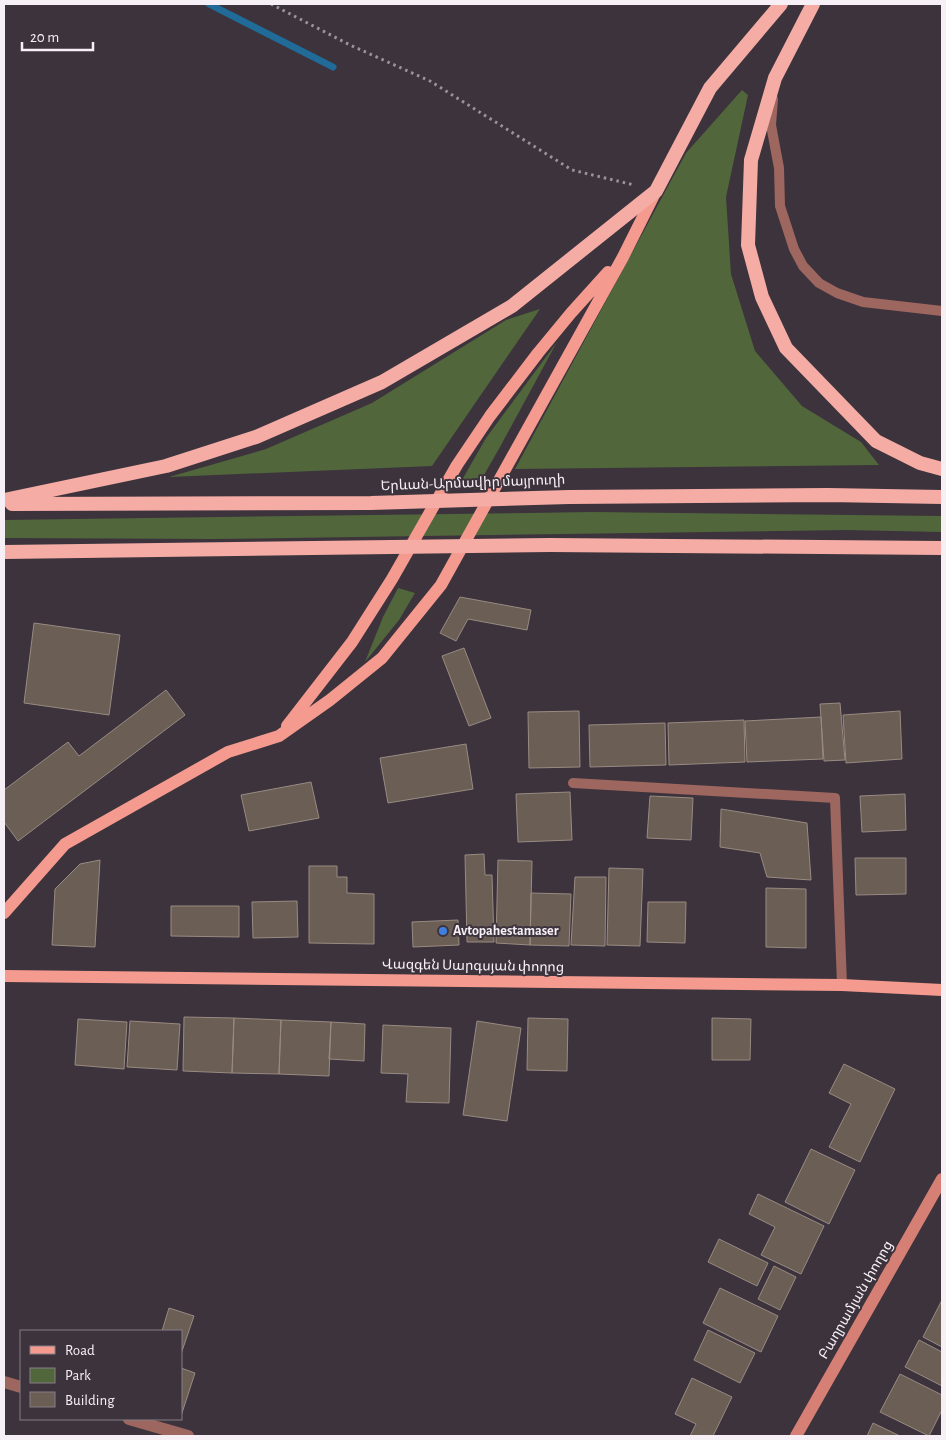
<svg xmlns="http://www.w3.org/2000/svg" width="946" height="1440" viewBox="0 0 946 1440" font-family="'Alegreya Sans','Noto Sans Armenian',sans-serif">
	<rect width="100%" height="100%" fill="#3c333d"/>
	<path fill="#51663b" d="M 742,90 L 748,95 L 726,197 L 731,274 L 755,351 L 802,406 L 861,442 L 879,465 L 515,469 L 686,153 Z
		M 540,309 L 432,466 L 169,477 L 266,449 L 372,403 L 506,320 Z
		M 557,342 L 500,447 L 476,489 L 458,487 L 486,438 Z
		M 593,512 L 942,516 L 942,532 L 847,530 L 213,539 L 4,538 L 4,520 Z
		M 398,588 L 415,593 L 399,620 L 365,662 L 383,617 Z"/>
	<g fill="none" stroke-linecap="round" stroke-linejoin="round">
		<path stroke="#206b98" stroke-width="7" d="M 209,4 L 333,67"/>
	</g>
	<path fill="#6a5e55" stroke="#998b82" d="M 460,597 L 531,610 L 527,630 L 468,619 L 456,641 L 440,633 Z
		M 34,623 L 120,635 L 109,715 L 24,703 Z
		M 464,648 L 491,718 L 469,726 L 442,656 Z
		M 166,690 L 185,715 L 18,841 L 4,822 L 4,790 L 68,742 L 79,756 Z
		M 840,703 L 845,760 L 824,761 L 820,704 Z
		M 579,711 L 580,767 L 529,768 L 528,712 Z
		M 900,711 L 902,759 L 846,763 L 843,715 Z
		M 821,717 L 823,759 L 747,762 L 745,721 Z
		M 744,720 L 745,762 L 669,765 L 668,723 Z
		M 665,723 L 666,765 L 590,767 L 589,725 Z
		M 466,744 L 473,789 L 388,803 L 380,758 Z
		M 311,782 L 319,818 L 249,831 L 241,795 Z
		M 570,792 L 572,840 L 518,842 L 516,794 Z
		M 905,794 L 906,830 L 862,832 L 860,796 Z
		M 650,796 L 693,798 L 691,840 L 647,838 Z
		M 721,809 L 807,823 L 811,880 L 767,877 L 760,853 L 720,847 Z
		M 484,854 L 485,875 L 492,875 L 494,942 L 467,942 L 465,855 Z
		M 855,858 L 906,858 L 906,894 L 856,895 Z
		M 100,860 L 95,947 L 52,945 L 55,889 L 80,864 Z
		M 498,860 L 532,861 L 530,945 L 496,943 Z
		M 309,866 L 337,866 L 337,877 L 347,877 L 347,893 L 374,894 L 374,944 L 309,943 Z
		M 609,868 L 643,869 L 640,946 L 607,945 Z
		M 575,877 L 606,877 L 605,946 L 571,945 Z
		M 766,888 L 806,889 L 806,948 L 766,947 Z
		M 531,893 L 571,894 L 569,946 L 530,945 Z
		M 297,901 L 298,937 L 253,938 L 252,902 Z
		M 648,902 L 686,902 L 685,943 L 647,942 Z
		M 171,906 L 239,906 L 239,937 L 171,936 Z
		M 458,920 L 459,945 L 413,947 L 412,922 Z
		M 184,1017 L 234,1018 L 232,1073 L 183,1071 Z
		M 234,1018 L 281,1020 L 279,1074 L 232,1073 Z
		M 528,1018 L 568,1019 L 567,1071 L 527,1070 Z
		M 712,1018 L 751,1019 L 750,1060 L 712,1060 Z
		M 78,1019 L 127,1022 L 124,1069 L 75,1065 Z
		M 281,1020 L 331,1022 L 329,1076 L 279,1074 Z
		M 130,1021 L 180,1024 L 177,1070 L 127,1067 Z
		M 477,1021 L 521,1028 L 507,1121 L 463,1115 Z
		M 331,1022 L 365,1024 L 364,1061 L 329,1059 Z
		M 383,1025 L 451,1028 L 449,1103 L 406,1102 L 408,1074 L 381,1073 Z
		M 844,1064 L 895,1089 L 860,1162 L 829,1147 L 851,1104 L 829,1093 Z
		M 811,1149 L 855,1170 L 829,1224 L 785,1202 Z
		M 758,1194 L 824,1226 L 801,1274 L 761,1255 L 775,1227 L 749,1214 Z
		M 719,1239 L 768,1263 L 757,1286 L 708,1262 Z
		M 774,1266 L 796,1277 L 780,1310 L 758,1299 Z
		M 720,1288 L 778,1316 L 761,1352 L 703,1323 Z
		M 942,1300 L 942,1347 L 923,1337 Z
		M 169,1308 L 194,1316 L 181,1354 L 181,1331 L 162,1331 Z
		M 708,1330 L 755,1353 L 740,1383 L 694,1360 Z
		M 919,1340 L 942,1352 L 942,1386 L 905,1367 Z
		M 181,1368 L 195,1373 L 181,1416 Z
		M 900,1374 L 942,1395 L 942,1410 L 929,1436 L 880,1412 Z
		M 692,1378 L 732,1397 L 713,1436 L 690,1436 L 696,1424 L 675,1414 Z
		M 873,1423 L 900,1436 L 867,1436 Z"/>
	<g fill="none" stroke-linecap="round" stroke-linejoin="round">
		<path stroke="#9a939b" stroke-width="3" stroke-dasharray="2.5 4" stroke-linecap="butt" d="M 271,4 L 350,45 L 430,81 L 572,170 L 634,185"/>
		<path stroke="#9d665f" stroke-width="10" d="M 773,99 L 771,125 L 779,168 L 780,206 L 794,249 L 803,266 L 819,283 L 837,293 L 863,302 L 942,311
			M 573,783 L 835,798 L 842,985"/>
		<path stroke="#9d665f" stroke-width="12" d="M 4,1382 L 21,1387
			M 129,1419 L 188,1436"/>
		<path stroke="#d67f75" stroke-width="12" d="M 796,1436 L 942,1179"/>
		<path stroke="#f49a8f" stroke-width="12" d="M 287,726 L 352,642 L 392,579 L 457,465 L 490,416 L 538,353 L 571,313 L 608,272
			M 4,913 L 65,844 L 228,752 L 279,736 L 330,700 L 382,658 L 441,585 L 623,257 L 656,191
			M 4,976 L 842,985 L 942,990"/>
		<path stroke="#f5aca4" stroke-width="14" d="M 813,4 L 775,78 L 751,160 L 748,245 L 762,297 L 786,348 L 876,441 L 920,463 L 942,469
			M 4,500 L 166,466 L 256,437 L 382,382 L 512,306 L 656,191 L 710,88 L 781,4
			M 12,504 L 371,503 L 569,497 L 828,495 L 942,497
			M 4,552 L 550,545 L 942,548"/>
	</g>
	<circle fill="#3f7fe0" stroke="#3c333d" stroke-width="2" cx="443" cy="931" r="5"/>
	<g text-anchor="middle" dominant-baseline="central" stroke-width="4" stroke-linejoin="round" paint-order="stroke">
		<g font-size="14" fill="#f6f0f6" stroke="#3c333d">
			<text transform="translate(473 483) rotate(-2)">Երևան-Արմավիր մայրուղի</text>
			<text transform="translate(473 966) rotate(1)">Վազգեն Սարգսյան փողոց</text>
			<text transform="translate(856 1300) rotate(-60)">Բաղրամյան փողոց</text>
		</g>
		<g font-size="14" font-weight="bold" fill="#f6f0f6" stroke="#3c333d" text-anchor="start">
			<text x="453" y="931">Avtopahestamaser</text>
		</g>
	</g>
	<rect width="946" height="1440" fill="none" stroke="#f6f0f6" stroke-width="10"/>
	<rect x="20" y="1330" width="162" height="90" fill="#3c333d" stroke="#867f87"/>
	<rect x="30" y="1346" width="25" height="8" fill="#f49a8f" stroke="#867f87"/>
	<text x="65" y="1355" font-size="15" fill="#f6f0f6">Road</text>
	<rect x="30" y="1368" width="25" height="15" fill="#51663b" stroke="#867f87"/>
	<text x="65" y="1380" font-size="15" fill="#f6f0f6">Park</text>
	<rect x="30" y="1392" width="25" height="15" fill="#6a5e55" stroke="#867f87"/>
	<text x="65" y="1405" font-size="15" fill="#f6f0f6">Building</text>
	<path d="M22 42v8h71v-8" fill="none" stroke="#f6f0f6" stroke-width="2.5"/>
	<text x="30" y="42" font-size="15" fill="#f6f0f6" stroke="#3c333d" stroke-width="4" paint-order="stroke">20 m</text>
</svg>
